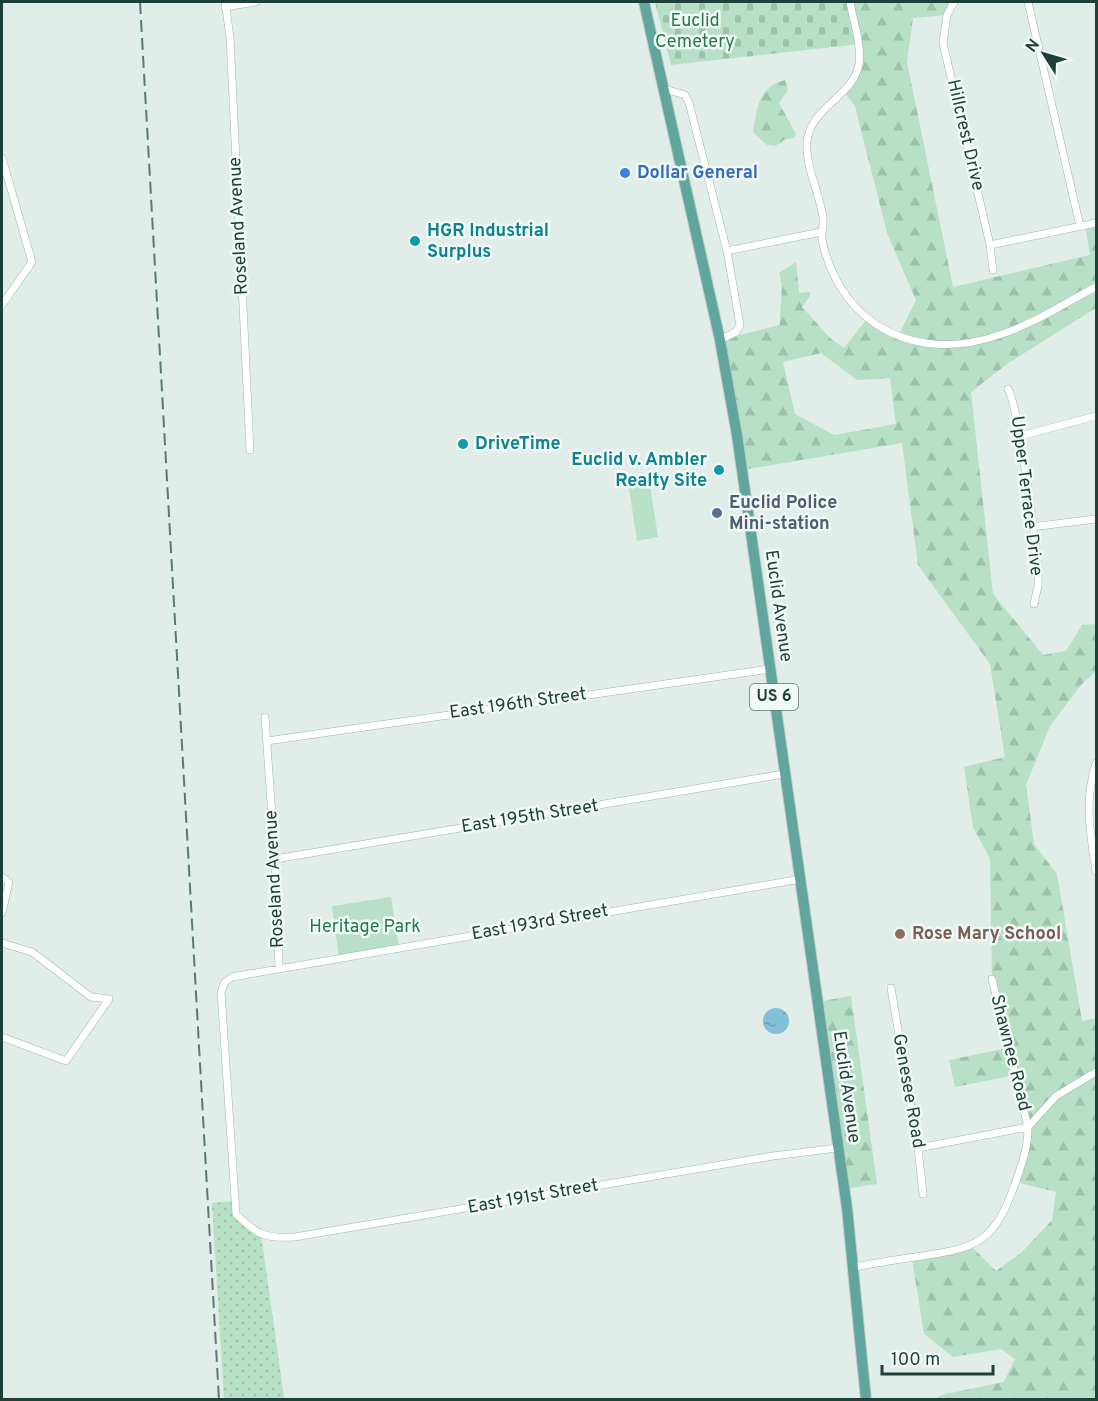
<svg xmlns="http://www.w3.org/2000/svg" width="1098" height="1401" viewBox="0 0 1098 1401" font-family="Overpass,sans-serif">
	<defs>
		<pattern id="grass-dots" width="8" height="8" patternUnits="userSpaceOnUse" patternTransform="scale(1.5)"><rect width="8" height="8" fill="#b7e0c7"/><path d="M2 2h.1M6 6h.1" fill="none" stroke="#9dc1ac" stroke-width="1.8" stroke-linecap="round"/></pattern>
		<pattern id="forest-firs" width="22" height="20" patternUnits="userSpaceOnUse" patternTransform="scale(1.5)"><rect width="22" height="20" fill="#b7e0c7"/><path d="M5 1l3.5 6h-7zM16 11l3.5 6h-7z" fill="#9dc1ac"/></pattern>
		<pattern id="cemetery-stones" width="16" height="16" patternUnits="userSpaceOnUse" patternTransform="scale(1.5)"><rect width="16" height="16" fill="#b7e0c7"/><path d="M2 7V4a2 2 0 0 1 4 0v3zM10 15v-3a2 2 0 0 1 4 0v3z" fill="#9dc1ac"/></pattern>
		<pattern id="water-ripples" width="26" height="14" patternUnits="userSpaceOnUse" patternTransform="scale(1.5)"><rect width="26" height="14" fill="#83c0d7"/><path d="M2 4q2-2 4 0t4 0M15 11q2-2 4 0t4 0" fill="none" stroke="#6b9daf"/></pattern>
	</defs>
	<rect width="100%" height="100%" fill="#e0ede8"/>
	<path fill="url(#grass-dots)" d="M 236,1201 L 237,1214 L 261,1234 L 284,1397 L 282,1399 L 224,1399 L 212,1203 Z"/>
	<path fill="url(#forest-firs)" fill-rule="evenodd" d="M 850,2 L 954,2 L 947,15 L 913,18 L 907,62 L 953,287 L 1090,255 L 1085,225 L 1096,223 L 1096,308 L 1007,364 L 971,392 L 993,594 L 1043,655 L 1066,651 L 1082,625 L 1096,624 L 1096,671 L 1081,685 L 1050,726 L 1026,785 L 1034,844 L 1057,874 L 1082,1021 L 1096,1018 L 1096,1399 L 935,1399 L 941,1395 L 1004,1382 L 1015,1359 L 1001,1349 L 953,1357 L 924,1334 L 912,1258 L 970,1245 L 996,1271 L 1022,1252 L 1052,1220 L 1056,1192 L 1016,1182 L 1028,1127 L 1015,1075 L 955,1087 L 949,1060 L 1008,1048 L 992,979 L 990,859 L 973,827 L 964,767 L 1005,757 L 990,664 L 918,565 L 902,443 L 742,470 L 720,340 L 780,325 C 779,307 785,289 779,273 L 796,262 L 799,293 L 810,292 L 810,296 L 802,307 L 830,338 L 844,348 L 867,319 L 898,336 L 916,300 L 887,233 L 855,106 L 842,90 L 858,66 ZM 821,353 L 857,380 L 890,378 L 896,424 L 834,435 L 795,414 L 783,362 Z
		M 785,80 L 788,90 L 779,103 L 796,134 L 794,138 L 786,139 L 775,146 L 767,145 L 753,132 C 757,108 758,87 785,80 Z
		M 851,996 L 877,1184 L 844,1189 L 817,1002 Z"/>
	<path fill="url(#cemetery-stones)" d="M 655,2 L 852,2 L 860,44 L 671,65 Z"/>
	<path fill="#b7e0c7" d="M 650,485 L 658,537 L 637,541 L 629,488 Z
		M 391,897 L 399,947 L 339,958 L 332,906 Z"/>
	<path fill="url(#water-ripples)" d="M763 1021a13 13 0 1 1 26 0a13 13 0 1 1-26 0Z"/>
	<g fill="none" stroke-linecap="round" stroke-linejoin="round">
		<g stroke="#a2b5b0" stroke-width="8">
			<path id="street" d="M 225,2 L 230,37 L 250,450
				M 850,2 C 853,20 862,46 859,64 C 854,96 810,107 807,142 C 805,167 820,193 823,218 C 824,227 820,235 823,244 C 843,328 919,363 999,335 C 1034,324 1064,303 1096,287
				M 954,2 L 947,15 L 943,43 L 990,245 L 993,270
				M 1028,2 L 1080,226
				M 225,7 L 256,2
				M 665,89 L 685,95 L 689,103 L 727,251 L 740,325 L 736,332 L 720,340
				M 2,158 L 32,262 L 2,305
				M 990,245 L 1096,223
				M 727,251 L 821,232
				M 1008,389 C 1018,405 1040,563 1038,586 C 1037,592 1035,598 1034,604
				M 1020,436 L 1096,416
				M 1031,527 L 1096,519
				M 265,717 L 275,859 L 279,968
				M 267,741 L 770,669
				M 1096,763 C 1084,801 1090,832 1096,871
				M 275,859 L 784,774
				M 2,877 L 9,882 L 2,913
				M 801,879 L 232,977 L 225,982 L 221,992 L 236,1214 C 257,1235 266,1239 295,1237 L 773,1156 L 837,1148
				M 2,943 L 32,952 L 91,997 L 109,999 L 66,1061 L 2,1037
				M 891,988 L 918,1148 L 923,1194
				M 918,1148 L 1028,1127 L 992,979
				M 854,1267 C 876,1263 899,1259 922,1256 C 978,1248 995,1241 1015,1184 C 1022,1164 1028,1148 1028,1127 L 1056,1096 L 1096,1072"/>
		</g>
		<g stroke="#c0c9c8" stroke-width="12">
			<path id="primary" d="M 644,2 L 720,340 L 737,435 L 847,1208 L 866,1400"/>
		</g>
		<use href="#street" stroke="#fff" stroke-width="7"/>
		<use href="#primary" stroke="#60a69d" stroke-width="10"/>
		<path stroke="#597a75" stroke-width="2" stroke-dasharray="12 6" stroke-linecap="butt" d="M 140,2 L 219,1400"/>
	</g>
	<circle fill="#3f7fe0" stroke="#f1f9f6" stroke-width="2" cx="625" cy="173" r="6"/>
	<g fill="#0f9aa8" stroke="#f1f9f6" stroke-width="2">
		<circle cx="415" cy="241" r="6"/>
		<circle cx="463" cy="444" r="6"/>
		<circle cx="719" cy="470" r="6"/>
	</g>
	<circle fill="#5c6f8a" stroke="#f1f9f6" stroke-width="2" cx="717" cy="513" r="6"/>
	<circle fill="#8d6e63" stroke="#f1f9f6" stroke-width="2" cx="900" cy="934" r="6"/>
	<g text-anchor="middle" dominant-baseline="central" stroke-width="5" stroke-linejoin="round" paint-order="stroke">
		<rect fill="#f1f9f6" stroke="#5e7772" stroke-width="1.5" x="750" y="684" width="48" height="26" rx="4.5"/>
		<g font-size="16" font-weight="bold" fill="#1f3f3a">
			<text x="774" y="697">US 6</text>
		</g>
		<g font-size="18" fill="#257950" stroke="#f1f9f6">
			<text x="695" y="21">Euclid<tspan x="695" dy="21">Cemetery</tspan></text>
			<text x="365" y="927">Heritage Park</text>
		</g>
		<g font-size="18" fill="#1f3f3a" stroke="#f1f9f6">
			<text transform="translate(965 135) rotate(77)">Hillcrest Drive</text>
			<text transform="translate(239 226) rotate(-93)">Roseland Avenue</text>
			<text transform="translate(1026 496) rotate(83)">Upper Terrace Drive</text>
			<text transform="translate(778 606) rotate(82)">Euclid Avenue</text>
			<text transform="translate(518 704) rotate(-8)">East 196th Street</text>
			<text transform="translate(530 817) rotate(-9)">East 195th Street</text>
			<text transform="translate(275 879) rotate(-93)">Roseland Avenue</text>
			<text transform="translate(540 923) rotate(-10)">East 193rd Street</text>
			<text transform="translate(1010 1053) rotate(76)">Shawnee Road</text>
			<text transform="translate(846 1087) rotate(82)">Euclid Avenue</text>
			<text transform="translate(908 1091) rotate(80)">Genesee Road</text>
			<text transform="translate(533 1197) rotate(-10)">East 191st Street</text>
		</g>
		<g font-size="18" font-weight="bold" fill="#366cbe" stroke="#f1f9f6" text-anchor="start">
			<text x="637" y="173">Dollar General</text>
		</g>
		<g font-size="18" font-weight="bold" fill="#0d838f" stroke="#f1f9f6" text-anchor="start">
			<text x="427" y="231">HGR Industrial<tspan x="427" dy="21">Surplus</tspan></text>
			<text x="475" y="444">DriveTime</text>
			<text x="707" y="460" text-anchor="end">Euclid v. Ambler<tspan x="707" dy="21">Realty Site</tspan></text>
		</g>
		<g font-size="18" font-weight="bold" fill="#4e5e75" stroke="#f1f9f6" text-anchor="start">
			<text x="729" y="503">Euclid Police<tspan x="729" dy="21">Mini-station</tspan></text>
		</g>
		<g font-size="18" font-weight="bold" fill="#785e54" stroke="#f1f9f6" text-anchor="start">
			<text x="912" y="934">Rose Mary School</text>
		</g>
	</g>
	<rect width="1098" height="1401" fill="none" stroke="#1f3f3a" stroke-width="6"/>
	<g transform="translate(1044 54) rotate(307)" stroke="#f1f9f6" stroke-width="4.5" paint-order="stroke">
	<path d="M0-4.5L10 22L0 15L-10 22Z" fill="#1f3f3a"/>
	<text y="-9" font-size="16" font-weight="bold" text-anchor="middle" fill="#1f3f3a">N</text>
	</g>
	<path d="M882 1365v9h111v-9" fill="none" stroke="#1f3f3a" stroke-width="3"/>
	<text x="891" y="1365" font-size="18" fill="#1f3f3a" stroke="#f1f9f6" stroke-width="4.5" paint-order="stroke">100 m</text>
</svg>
